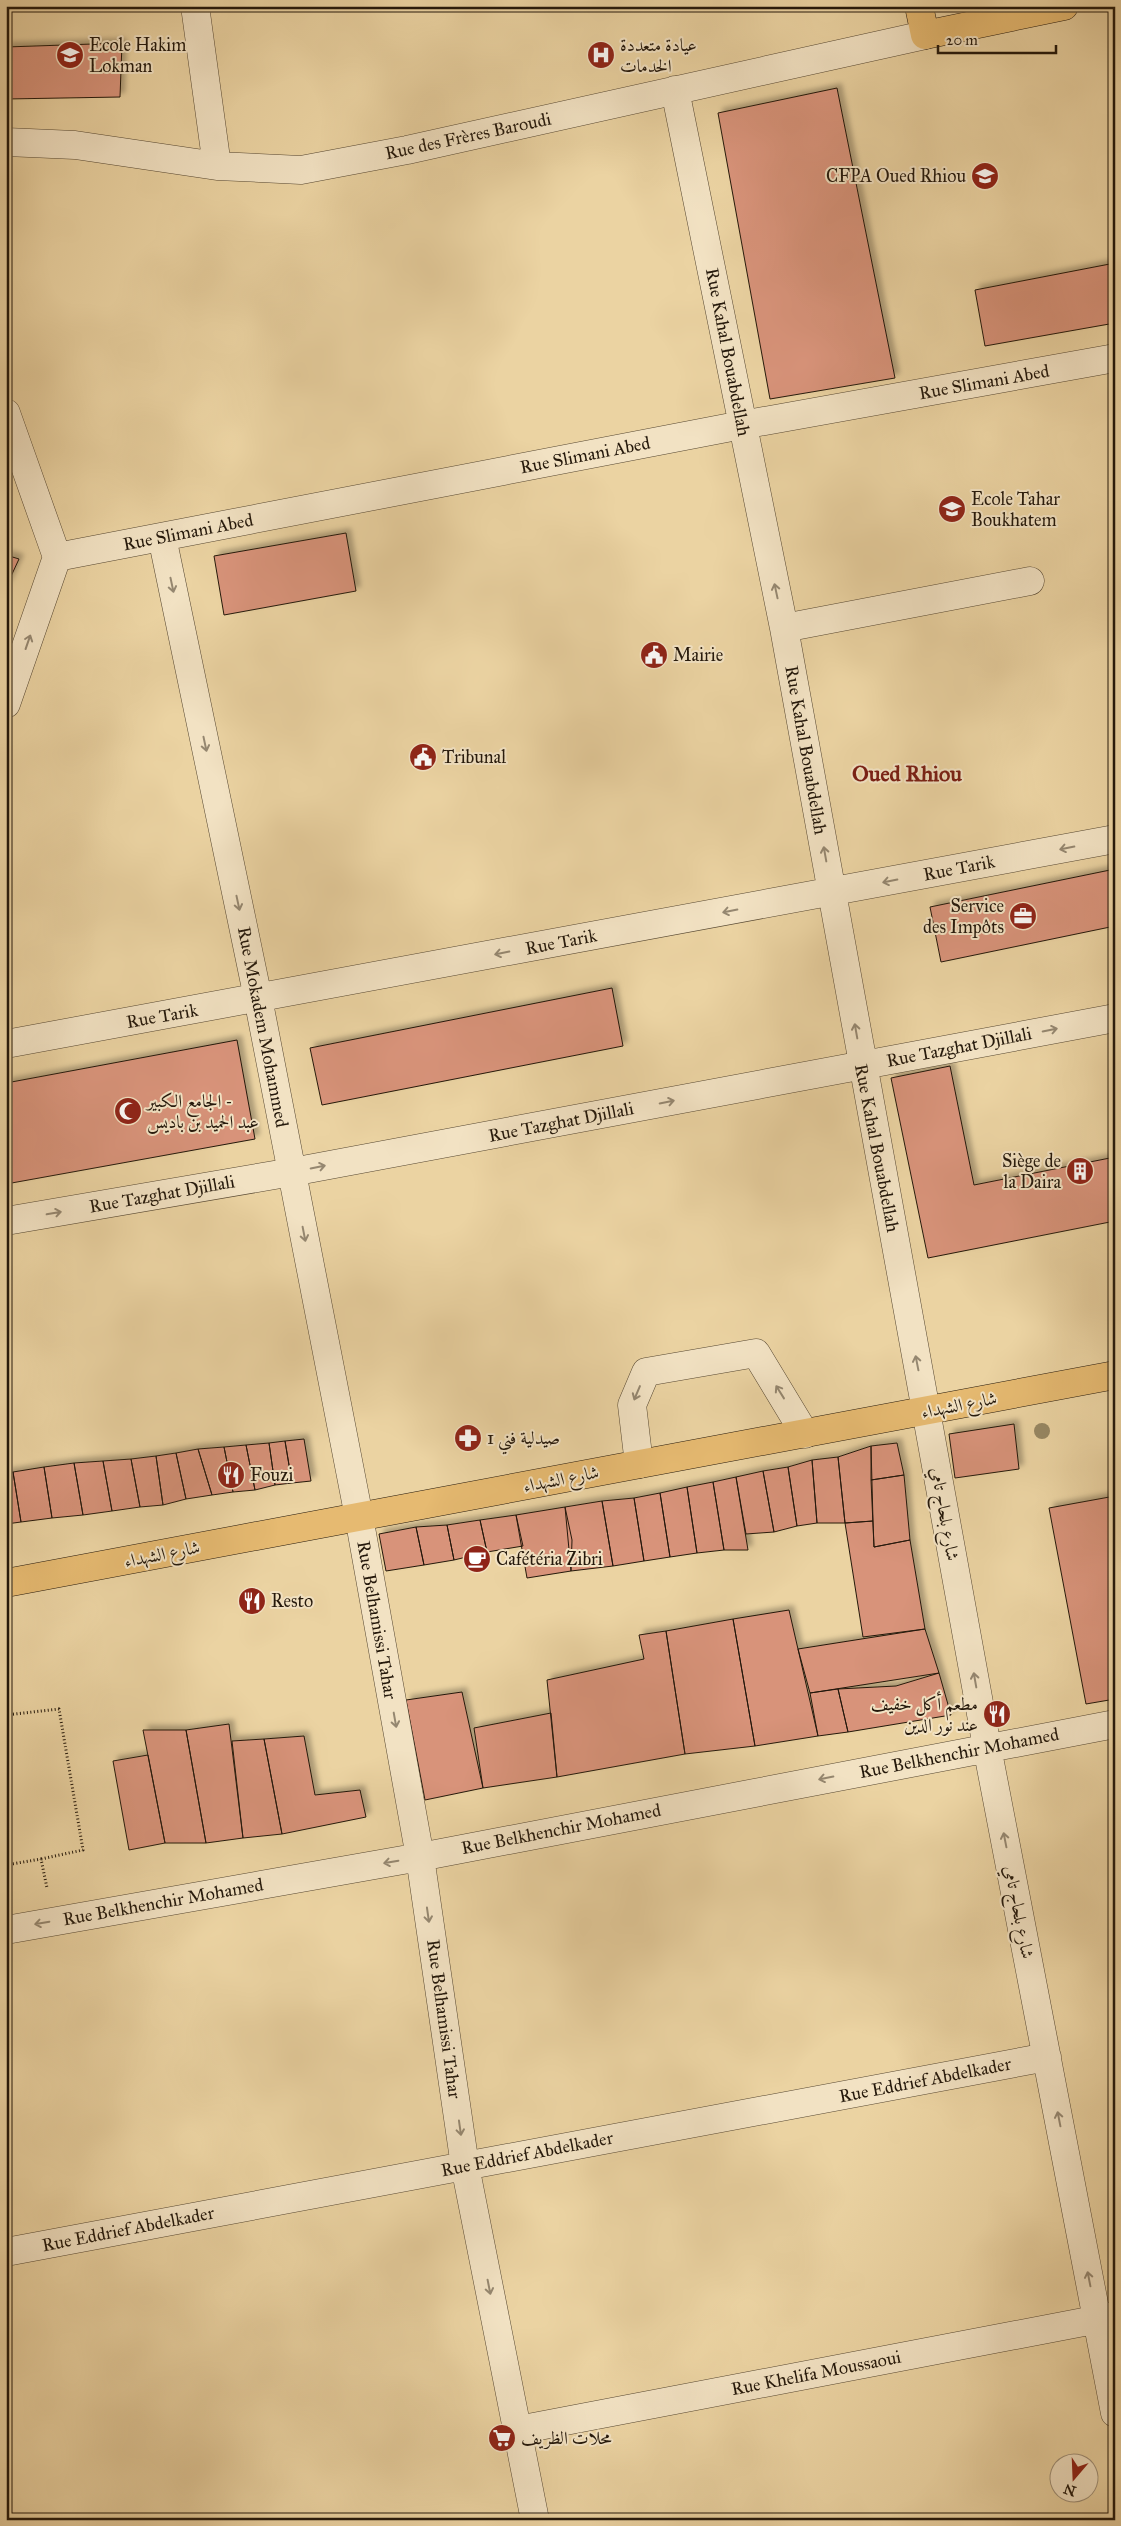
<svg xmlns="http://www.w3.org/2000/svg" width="1121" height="2526" viewBox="0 0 1121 2526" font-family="'IM FELL Great Primer',Amiri,serif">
	<defs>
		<filter id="shadow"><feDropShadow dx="4.5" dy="-4.5" stdDeviation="2.5" flood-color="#0004"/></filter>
	</defs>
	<rect width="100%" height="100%" fill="#ebd3a2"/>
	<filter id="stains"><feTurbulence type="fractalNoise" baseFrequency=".004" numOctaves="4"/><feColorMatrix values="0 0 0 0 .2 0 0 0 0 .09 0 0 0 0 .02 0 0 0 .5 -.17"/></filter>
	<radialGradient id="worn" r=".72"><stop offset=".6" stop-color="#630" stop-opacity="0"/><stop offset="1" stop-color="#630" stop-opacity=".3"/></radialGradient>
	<path fill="#d8937a" stroke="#24180b" filter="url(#shadow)" d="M 122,43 L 120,97 L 6,99 L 6,47 Z
		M 837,88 L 895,378 L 770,399 L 718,113 Z
		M 1115,263 L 1115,323 L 985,346 L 975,290 Z
		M 346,533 L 356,591 L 224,615 L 214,556 Z
		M 6,555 L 19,559 L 6,587 Z
		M 1115,869 L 1115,926 L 941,962 L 930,907 Z
		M 612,988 L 623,1046 L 322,1105 L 310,1048 Z
		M 237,1040 L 255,1139 L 6,1184 L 6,1083 Z
		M 950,1066 L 974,1185 L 1115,1157 L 1115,1221 L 928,1258 L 891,1078 Z
		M 1014,1424 L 1019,1469 L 955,1478 L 949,1434 Z
		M 304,1439 L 311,1481 L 292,1483 L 285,1441 Z
		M 285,1441 L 292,1483 L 275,1485 L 269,1443 Z
		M 269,1443 L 275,1485 L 255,1490 L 246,1445 Z
		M 897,1443 L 904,1475 L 871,1480 L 871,1446 Z
		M 246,1445 L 255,1490 L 233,1492 L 224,1447 Z
		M 871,1446 L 873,1521 L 845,1523 L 838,1457 Z
		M 224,1447 L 233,1492 L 212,1495 L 198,1449 Z
		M 198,1449 L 212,1495 L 186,1499 L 176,1453 Z
		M 176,1453 L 186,1499 L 163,1505 L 156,1456 Z
		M 156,1456 L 163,1505 L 140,1507 L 131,1459 Z
		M 838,1457 L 845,1523 L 817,1523 L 812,1460 Z
		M 131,1459 L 140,1507 L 112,1511 L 103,1461 Z
		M 812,1460 L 817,1523 L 797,1526 L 788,1467 Z
		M 103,1461 L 112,1511 L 83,1515 L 74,1463 Z
		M 74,1463 L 83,1515 L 52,1518 L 44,1467 Z
		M 44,1467 L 52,1518 L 21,1522 L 13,1472 Z
		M 788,1467 L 797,1526 L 774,1532 L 763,1471 Z
		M 763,1471 L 774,1532 L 746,1534 L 736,1477 Z
		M 13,1472 L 21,1522 L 6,1524 L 6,1473 Z
		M 904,1475 L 910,1540 L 874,1547 L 871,1480 Z
		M 736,1477 L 748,1550 L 724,1550 L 713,1482 Z
		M 713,1482 L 724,1550 L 697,1553 L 687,1487 Z
		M 687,1487 L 697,1553 L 670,1557 L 660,1493 Z
		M 660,1493 L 670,1557 L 644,1561 L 634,1498 Z
		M 1115,1496 L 1115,1699 L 1086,1704 L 1049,1508 Z
		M 634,1498 L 644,1561 L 613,1566 L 602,1501 Z
		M 602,1501 L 613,1566 L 571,1571 L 565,1507 Z
		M 565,1507 L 572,1540 L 571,1571 L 527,1578 L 516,1515 Z
		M 516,1515 L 523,1546 L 487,1552 L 480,1520 Z
		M 480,1520 L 487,1552 L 454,1560 L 447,1525 Z
		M 873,1521 L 874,1547 L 910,1540 L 925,1629 L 863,1637 L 845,1523 Z
		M 447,1525 L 454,1560 L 424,1565 L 416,1527 Z
		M 416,1527 L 424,1565 L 386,1571 L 379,1534 Z
		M 789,1610 L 818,1736 L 755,1746 L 733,1619 Z
		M 733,1619 L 755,1746 L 685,1754 L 666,1631 Z
		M 925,1629 L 939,1673 L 810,1693 L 798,1649 Z
		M 666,1631 L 685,1754 L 557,1777 L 547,1680 L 644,1659 L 639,1635 Z
		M 939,1673 L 951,1715 L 848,1732 L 838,1689 L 896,1686 Z
		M 838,1689 L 848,1732 L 818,1736 L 810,1693 Z
		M 462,1692 L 483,1788 L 425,1800 L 406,1700 Z
		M 551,1713 L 557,1777 L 483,1788 L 474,1728 Z
		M 229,1724 L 243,1838 L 206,1843 L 186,1730 Z
		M 143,1730 L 186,1730 L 206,1843 L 165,1843 Z
		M 304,1736 L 315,1795 L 360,1790 L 366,1817 L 282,1834 L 264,1739 Z
		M 264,1739 L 282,1834 L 243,1838 L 232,1741 Z
		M 148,1755 L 165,1843 L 129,1850 L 113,1761 Z"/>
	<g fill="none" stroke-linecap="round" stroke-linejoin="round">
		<g stroke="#564731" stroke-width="29">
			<path id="minor" d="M 195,6 L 217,166
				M 675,90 L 784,628 L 987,1747 L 1115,2413
				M 6,142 L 75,145 L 217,166 L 301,170 L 407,150 L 925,35
				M 6,413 L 57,557 L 6,704
				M 162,537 L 258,998 L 359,1517 L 420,1857 L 465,2166 L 535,2520
				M 57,557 L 742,425 L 1115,358
				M 784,628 L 1030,581
				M 6,1044 L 1115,839
				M 6,1221 L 292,1172 L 1115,1018
				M 639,1464 L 632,1405 L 646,1372 L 756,1353 L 805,1434
				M 6,1930 L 420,1857 L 1115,1724
				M 6,2252 L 1047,2057
				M 518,2430 L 1115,2316"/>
		</g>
		<g stroke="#24180b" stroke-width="29">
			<path id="major" d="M 919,6 L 925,35 L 1064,6
				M 6,1583 L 1115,1375"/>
		</g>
		<path stroke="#24180b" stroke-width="3" stroke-dasharray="1 2.5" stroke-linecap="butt" d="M 6,1715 L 59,1709 L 83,1850 L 41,1859
			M 6,1865 L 41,1859 L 47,1888"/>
		<use href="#minor" stroke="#f2e2c3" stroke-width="28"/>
		<use href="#major" stroke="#e6ba71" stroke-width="28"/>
	</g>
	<circle fill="#978763" cx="1042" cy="1431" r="8"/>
	<defs><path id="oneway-shaft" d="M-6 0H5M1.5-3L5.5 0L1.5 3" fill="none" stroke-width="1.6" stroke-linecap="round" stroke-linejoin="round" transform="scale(1.25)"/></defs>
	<g stroke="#958770">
		<use href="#oneway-shaft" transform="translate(172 585) rotate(78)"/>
		<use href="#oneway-shaft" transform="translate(776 591) rotate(-102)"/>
		<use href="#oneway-shaft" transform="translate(28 642) rotate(-71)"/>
		<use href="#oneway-shaft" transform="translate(205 744) rotate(78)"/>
		<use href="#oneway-shaft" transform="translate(1067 848) rotate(169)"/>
		<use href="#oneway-shaft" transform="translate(825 854) rotate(-100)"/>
		<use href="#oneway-shaft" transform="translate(890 881) rotate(169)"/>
		<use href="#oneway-shaft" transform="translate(238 903) rotate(78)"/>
		<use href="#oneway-shaft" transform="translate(730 911) rotate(169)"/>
		<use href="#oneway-shaft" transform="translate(502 953) rotate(169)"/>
		<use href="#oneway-shaft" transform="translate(1050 1030) rotate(-11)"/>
		<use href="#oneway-shaft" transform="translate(856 1031) rotate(-100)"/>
		<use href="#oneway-shaft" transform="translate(667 1102) rotate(-11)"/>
		<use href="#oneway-shaft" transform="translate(318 1167) rotate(-11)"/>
		<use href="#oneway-shaft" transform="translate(54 1213) rotate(-10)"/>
		<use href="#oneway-shaft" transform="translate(304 1234) rotate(79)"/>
		<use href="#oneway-shaft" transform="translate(917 1363) rotate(-101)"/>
		<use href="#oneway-shaft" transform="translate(780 1392) rotate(-122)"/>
		<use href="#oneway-shaft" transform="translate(637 1393) rotate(113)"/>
		<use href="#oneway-shaft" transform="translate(975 1680) rotate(-100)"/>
		<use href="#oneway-shaft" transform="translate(395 1720) rotate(80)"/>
		<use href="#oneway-shaft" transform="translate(826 1778) rotate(169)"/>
		<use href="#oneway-shaft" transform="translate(1005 1840) rotate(-101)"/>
		<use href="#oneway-shaft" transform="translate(391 1862) rotate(170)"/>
		<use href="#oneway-shaft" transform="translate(428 1915) rotate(82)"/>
		<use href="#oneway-shaft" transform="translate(42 1923) rotate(170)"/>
		<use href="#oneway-shaft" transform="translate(1059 2119) rotate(-101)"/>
		<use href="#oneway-shaft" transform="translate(460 2128) rotate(82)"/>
		<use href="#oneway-shaft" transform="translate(1089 2279) rotate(-101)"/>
		<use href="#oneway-shaft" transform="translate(489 2287) rotate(79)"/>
	</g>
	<defs>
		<g id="school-disc" transform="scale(1.4375)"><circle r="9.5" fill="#8f2418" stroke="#f2e2c3"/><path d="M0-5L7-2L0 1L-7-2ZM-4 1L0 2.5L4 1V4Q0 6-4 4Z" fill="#fff"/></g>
		<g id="hospital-disc" transform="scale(1.4375)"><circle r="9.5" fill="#8f2418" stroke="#f2e2c3"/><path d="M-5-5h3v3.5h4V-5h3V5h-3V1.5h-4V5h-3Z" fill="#fff"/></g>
		<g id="university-disc" transform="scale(1.4375)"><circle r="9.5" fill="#8f2418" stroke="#f2e2c3"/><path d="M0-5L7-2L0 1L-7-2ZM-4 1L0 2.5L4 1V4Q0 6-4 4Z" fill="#fff"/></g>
		<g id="civic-disc" transform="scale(1.4375)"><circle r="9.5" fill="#8f2418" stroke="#f2e2c3"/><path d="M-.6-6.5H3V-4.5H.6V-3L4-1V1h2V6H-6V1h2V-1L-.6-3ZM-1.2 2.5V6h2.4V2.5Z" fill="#fff"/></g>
		<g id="office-disc" transform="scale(1.4375)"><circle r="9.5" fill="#8f2418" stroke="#f2e2c3"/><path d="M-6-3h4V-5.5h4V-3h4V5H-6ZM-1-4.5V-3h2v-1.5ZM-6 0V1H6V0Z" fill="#fff"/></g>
		<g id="mosque-disc" transform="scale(1.4375)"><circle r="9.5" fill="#8f2418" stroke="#f2e2c3"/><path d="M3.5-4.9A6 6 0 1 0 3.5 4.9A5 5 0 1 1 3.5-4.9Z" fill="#fff"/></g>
		<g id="building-disc" transform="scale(1.4375)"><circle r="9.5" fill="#8f2418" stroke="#f2e2c3"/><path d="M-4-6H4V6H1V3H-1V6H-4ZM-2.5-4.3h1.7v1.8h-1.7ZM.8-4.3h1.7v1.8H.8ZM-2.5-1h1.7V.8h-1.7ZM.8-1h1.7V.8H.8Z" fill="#fff"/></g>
		<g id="pharmacy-disc" transform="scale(1.4375)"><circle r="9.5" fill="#8f2418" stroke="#f2e2c3"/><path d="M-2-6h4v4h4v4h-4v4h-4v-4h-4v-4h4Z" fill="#fff"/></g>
		<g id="restaurant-disc" transform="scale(1.4375)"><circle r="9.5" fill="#8f2418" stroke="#f2e2c3"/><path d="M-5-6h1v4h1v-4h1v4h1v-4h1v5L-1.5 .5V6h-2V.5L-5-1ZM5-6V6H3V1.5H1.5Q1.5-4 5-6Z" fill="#fff"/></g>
		<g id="cafe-disc" transform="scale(1.4375)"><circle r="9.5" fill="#8f2418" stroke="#f2e2c3"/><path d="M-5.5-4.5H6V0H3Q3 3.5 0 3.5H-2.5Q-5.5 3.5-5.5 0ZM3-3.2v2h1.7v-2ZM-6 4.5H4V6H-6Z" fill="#fff"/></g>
		<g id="supermarket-disc" transform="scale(1.4375)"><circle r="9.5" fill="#8f2418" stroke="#f2e2c3"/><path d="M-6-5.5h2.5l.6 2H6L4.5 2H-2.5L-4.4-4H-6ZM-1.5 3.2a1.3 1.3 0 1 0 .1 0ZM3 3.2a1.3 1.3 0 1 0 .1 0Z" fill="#fff"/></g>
	</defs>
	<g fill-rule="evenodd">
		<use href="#school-disc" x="70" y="55"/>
		<use href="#hospital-disc" x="601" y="55"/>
		<use href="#university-disc" x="985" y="176"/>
		<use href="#school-disc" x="952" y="509"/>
		<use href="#civic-disc" x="654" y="655"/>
		<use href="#civic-disc" x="423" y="757"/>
		<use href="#office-disc" x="1023" y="916"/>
		<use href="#mosque-disc" x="128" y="1111"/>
		<use href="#building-disc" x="1080" y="1171"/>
		<use href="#pharmacy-disc" x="468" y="1438"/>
		<use href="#restaurant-disc" x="231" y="1475"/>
		<use href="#cafe-disc" x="477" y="1559"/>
		<use href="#restaurant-disc" x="252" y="1601"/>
		<use href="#restaurant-disc" x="997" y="1714"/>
		<use href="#supermarket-disc" x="502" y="2438"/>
	</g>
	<g text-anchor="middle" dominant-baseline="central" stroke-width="4" stroke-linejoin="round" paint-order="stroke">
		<g font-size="18" fill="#24180b" stroke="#f2e2c3" text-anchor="start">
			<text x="89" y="45">Ecole Hakim<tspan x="89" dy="21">Lokman</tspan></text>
			<text x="620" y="45">عيادة متعددة<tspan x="620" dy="21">الخدمات</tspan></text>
			<text x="966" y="176" text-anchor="end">CFPA Oued Rhiou</text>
			<text x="971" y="499">Ecole Tahar<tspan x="971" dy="21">Boukhatem</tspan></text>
			<text x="673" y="655">Mairie</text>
			<text x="442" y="757">Tribunal</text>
			<text x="1004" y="906" text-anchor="end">Service<tspan x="1004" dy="21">des Impôts</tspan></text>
			<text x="147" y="1101">الجامع الكبير -<tspan x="147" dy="21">عبد الحميد بن باديس</tspan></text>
			<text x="1061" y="1161" text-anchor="end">Siège de<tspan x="1061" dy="21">la Daira</tspan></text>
			<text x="487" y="1438">صيدلية فني 1</text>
			<text x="250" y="1475">Fouzi</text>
			<text x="496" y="1559">Cafétéria Zibri</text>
			<text x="271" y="1601">Resto</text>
			<text x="978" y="1704" text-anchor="end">مطعم أكل خفيف<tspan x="978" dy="21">عند نور الدين</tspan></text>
			<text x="521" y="2438">محلات الظريف</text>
		</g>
		<g font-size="18" fill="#24180b" stroke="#f2e2c3">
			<text transform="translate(468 136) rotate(-12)">Rue des Frères Baroudi</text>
			<text transform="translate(728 352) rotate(79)">Rue Kahal Bouabdellah</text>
			<text transform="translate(984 382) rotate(-10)">Rue Slimani Abed</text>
			<text transform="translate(585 455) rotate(-11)">Rue Slimani Abed</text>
			<text transform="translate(188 532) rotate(-11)">Rue Slimani Abed</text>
			<text transform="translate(806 750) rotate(80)">Rue Kahal Bouabdellah</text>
			<text transform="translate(959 868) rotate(-11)">Rue Tarik</text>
			<text transform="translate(561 942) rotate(-11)">Rue Tarik</text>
			<text transform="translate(162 1016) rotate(-10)">Rue Tarik</text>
			<text transform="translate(263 1027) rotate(79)">Rue Mokadem Mohammed</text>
			<text transform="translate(959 1047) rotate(-11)">Rue Tazghat Djillali</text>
			<text transform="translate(561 1122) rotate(-11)">Rue Tazghat Djillali</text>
			<text transform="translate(877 1148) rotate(79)">Rue Kahal Bouabdellah</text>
			<text transform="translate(162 1194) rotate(-10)">Rue Tazghat Djillali</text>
			<text transform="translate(959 1405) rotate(-11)">شارع الشهداء</text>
			<text transform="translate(561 1479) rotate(-11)">شارع الشهداء</text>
			<text transform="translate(945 1514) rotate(80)">شارع بلحاج تامي</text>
			<text transform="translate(162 1554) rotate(-11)">شارع الشهداء</text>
			<text transform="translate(377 1620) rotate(80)">Rue Belhamissi Tahar</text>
			<text transform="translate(959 1753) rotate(-11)">Rue Belkhenchir Mohamed</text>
			<text transform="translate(561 1829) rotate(-11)">Rue Belkhenchir Mohamed</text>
			<text transform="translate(163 1902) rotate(-10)">Rue Belkhenchir Mohamed</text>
			<text transform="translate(1019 1912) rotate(79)">شارع بلحاج تامي</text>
			<text transform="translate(444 2019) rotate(82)">Rue Belhamissi Tahar</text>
			<text transform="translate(925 2080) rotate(-11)">Rue Eddrief Abdelkader</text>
			<text transform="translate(527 2154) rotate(-11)">Rue Eddrief Abdelkader</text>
			<text transform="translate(128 2229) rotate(-11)">Rue Eddrief Abdelkader</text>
			<text transform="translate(816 2373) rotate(-11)">Rue Khelifa Moussaoui</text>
		</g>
		<g font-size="22" font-weight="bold" fill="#7a1f14" stroke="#f2e2c3">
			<text x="907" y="773">Oued Rhiou</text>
		</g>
	</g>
	<rect width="1121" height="2526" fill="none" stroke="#ebd3a2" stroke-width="25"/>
	<rect x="8" y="8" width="1106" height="2511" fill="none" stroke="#24180b" stroke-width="2.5"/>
	<rect x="12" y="12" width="1096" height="2501" fill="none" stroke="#24180b"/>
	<g transform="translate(1074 2478) rotate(199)"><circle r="24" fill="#f2e2c3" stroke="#a09179"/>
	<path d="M0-4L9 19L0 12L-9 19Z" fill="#8f2418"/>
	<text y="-8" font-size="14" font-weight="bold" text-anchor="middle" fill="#24180b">N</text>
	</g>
	<path d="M938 45v8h118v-8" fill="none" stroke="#24180b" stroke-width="2.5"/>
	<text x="946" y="45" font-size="15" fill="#24180b" stroke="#f2e2c3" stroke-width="4" paint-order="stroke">20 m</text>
	<rect width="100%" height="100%" filter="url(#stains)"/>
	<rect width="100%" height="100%" fill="url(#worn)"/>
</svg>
